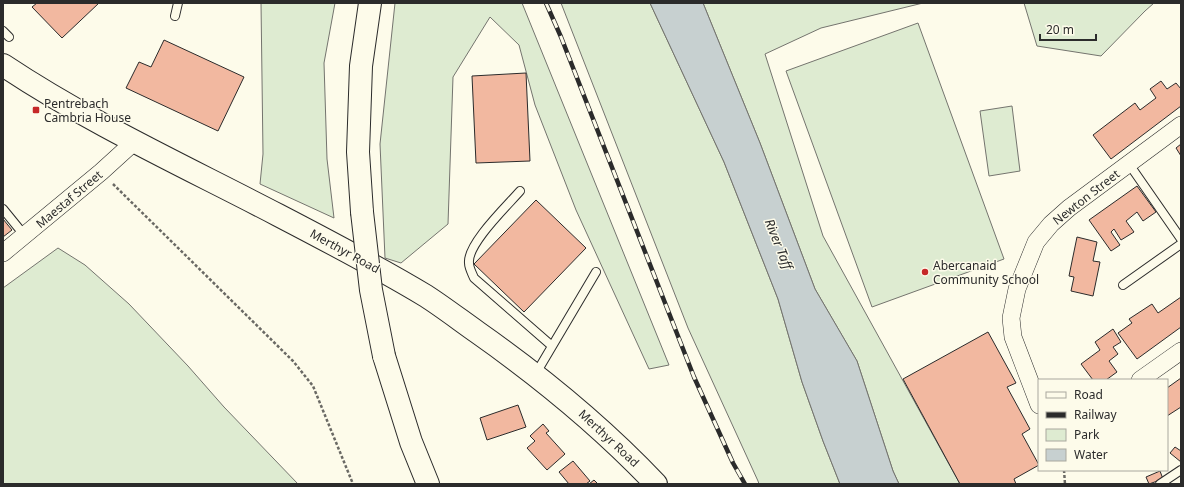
<svg xmlns="http://www.w3.org/2000/svg" width="1184" height="487" viewBox="0 0 1184 487" font-family="'Noto Sans',sans-serif">
	<rect width="100%" height="100%" fill="#fdfbea"/>
	<path fill="#deebd1" stroke="#74746e" d="M 261,3 L 335,3 L 324,63 L 327,159 L 334,218 L 260,184 L 263,154 Z
		M 395,3 L 522,3 L 669,365 L 649,369 L 576,210 L 535,105 L 519,45 L 490,17 L 453,77 L 448,224 L 401,263 L 385,258 L 380,144 Z
		M 561,3 L 650,3 L 724,162 L 778,299 L 802,382 L 823,441 L 840,484 L 759,484 L 758,481 L 688,328 Z
		M 703,3 L 923,3 L 821,28 L 765,54 L 823,236 L 960,484 L 899,484 L 893,471 L 857,361 L 815,289 L 760,143 Z
		M 1024,3 L 1154,3 L 1145,11 L 1101,56 L 1037,46 Z
		M 918,23 L 1004,259 L 872,307 L 786,71 Z
		M 1012,106 L 1020,171 L 989,176 L 980,111 Z
		M 58,248 L 85,265 L 129,304 L 188,366 L 224,407 L 298,484 L 3,484 L 3,288 Z"/>
	<path fill="#c7d0d0" stroke="#74746e" d="M 650,3 L 703,3 L 760,143 L 815,289 L 857,361 L 893,471 L 899,484 L 840,484 L 823,441 L 802,382 L 778,299 L 724,162 Z"/>
	<path fill="#f2b8a0" stroke="#2b2b2b" d="M 37,3 L 99,3 L 62,38 L 32,7 Z
		M 164,40 L 244,77 L 218,131 L 126,88 L 139,62 L 151,67 Z
		M 526,73 L 530,161 L 476,163 L 472,76 Z
		M 1161,81 L 1167,89 L 1176,83 L 1181,89 L 1181,106 L 1111,159 L 1093,135 L 1135,103 L 1140,110 L 1156,98 L 1150,89 Z
		M 1181,144 L 1181,156 L 1176,148 Z
		M 1137,186 L 1156,212 L 1143,221 L 1137,212 L 1126,221 L 1134,232 L 1121,240 L 1114,229 L 1111,232 L 1120,245 L 1111,251 L 1089,220 Z
		M 536,200 L 586,248 L 524,312 L 474,264 Z
		M 3,219 L 12,230 L 3,237 Z
		M 1077,237 L 1097,242 L 1093,261 L 1100,262 L 1093,296 L 1071,291 L 1074,277 L 1069,276 Z
		M 1181,297 L 1181,327 L 1137,359 L 1118,333 L 1132,323 L 1129,319 L 1152,304 L 1158,313 Z
		M 1113,329 L 1121,342 L 1113,347 L 1118,354 L 1109,361 L 1117,372 L 1106,380 L 1093,380 L 1081,364 L 1100,350 L 1095,342 Z
		M 988,332 L 1016,383 L 1007,387 L 1030,429 L 1022,434 L 1039,465 L 1014,479 L 1016,484 L 960,484 L 903,379 Z
		M 1181,378 L 1181,407 L 1167,416 L 1167,388 Z
		M 518,405 L 526,427 L 487,440 L 480,418 Z
		M 543,424 L 549,431 L 546,433 L 565,454 L 547,470 L 527,448 L 535,441 L 530,436 Z
		M 1175,447 L 1181,451 L 1181,462 L 1170,453 Z
		M 573,461 L 590,481 L 586,484 L 569,484 L 559,472 Z
		M 1160,471 L 1163,479 L 1149,484 L 1146,477 Z
		M 594,480 L 598,484 L 589,484 Z"/>
	<g fill="none" stroke-linecap="round" stroke-linejoin="round">
		<g stroke="#2b2b2b" stroke-width="10">
			<path id="service" d="M 175,16 L 178,3
				M 3,31 L 9,37
				M 1129,164 L 1181,239
				M 520,191 C 507,206 467,244 469,263 C 469,268 472,273 474,278 L 552,346
				M 3,209 L 25,236
				M 1123,285 L 1181,244
				M 535,375 L 596,272
				M 1160,484 L 1181,470"/>
		</g>
		<g stroke="#2b2b2b" stroke-width="18">
			<path id="minor" d="M 3,253 L 101,172 L 134,142
				M 1140,380 L 1181,351
				M 1039,405 L 1013,337 L 1011,318 L 1017,289 L 1036,242 L 1051,224 L 1069,208 L 1181,125"/>
		</g>
		<g stroke="#2b2b2b" stroke-width="24">
			<path id="primary" d="M 3,65 C 90,123 186,167 278,215 C 328,241 378,267 426,296 C 443,307 460,320 477,332 C 541,377 602,427 656,484"/>
		</g>
		<g stroke="#2b2b2b" stroke-width="24">
			<path id="trunk" d="M 362,212 L 358,152 L 361,66 L 370,3
				M 384,356 L 411,442 L 428,484"/>
		</g>
		<path stroke="#6a6964" stroke-width="2.5" stroke-dasharray="3 2" stroke-linecap="butt" d="M 113,184 L 293,361 L 313,386 L 353,484
			M 1064,470 L 1065,484"/>
		<use href="#service" stroke="#fdfbea" stroke-width="8"/>
		<use href="#minor" stroke="#fdfbea" stroke-width="17"/>
		<use href="#primary" stroke="#fdfbea" stroke-width="22"/>
		<use href="#trunk" stroke="#fdfbea" stroke-width="22"/>
		<g stroke="#2b2b2b" stroke-width="4.5">
			<path id="rail" d="M 546,3 L 561,37 L 694,377 L 733,463 L 745,484"/>
		</g>
		<use href="#rail" stroke="#fdfbea" stroke-width="3" stroke-dasharray="9" stroke-linecap="butt"/>
		<g stroke="#2b2b2b" stroke-width="24" stroke-linecap="butt">
			<path id="trunk-bridge" d="M 362,212 L 371,290 L 384,356"/>
		</g>
		<use href="#trunk-bridge" stroke="#fdfbea" stroke-width="22"/>
	</g>
	<g fill="#c62828" stroke="#fdfbea" stroke-width="1.5">
		<rect x="32" y="106" width="8" height="8" rx="2"/>
		<circle cx="925" cy="272" r="4"/>
	</g>
	<g text-anchor="middle" dominant-baseline="central" stroke-width="3" stroke-linejoin="round" paint-order="stroke">
		<g font-size="12" fill="#2b2b2b" stroke="#fdfbea" text-anchor="start">
			<text x="44" y="103">Pentrebach<tspan x="44" dy="14">Cambria House</tspan></text>
			<text x="933" y="265">Abercanaid<tspan x="933" dy="14">Community School</tspan></text>
		</g>
		<g font-size="12" fill="#2b2b2b" stroke="#fdfbea">
			<text transform="translate(1086 197) rotate(-38)">Newton Street</text>
			<text transform="translate(69 199) rotate(-40)">Maestaf Street</text>
			<text transform="translate(345 251) rotate(29)">Merthyr Road</text>
			<text transform="translate(609 438) rotate(43)">Merthyr Road</text>
		</g>
		<g font-size="13" font-style="italic" fill="#2b2b2b" stroke="#fdfbea">
			<text transform="translate(779 244) rotate(68)">River Taff</text>
		</g>
	</g>
	<rect width="1184" height="487" fill="none" stroke="#2b2b2b" stroke-width="8"/>
	<rect x="1038" y="379" width="130" height="92" fill="#fdfbea" stroke="#a9a89e"/>
	<rect x="1046" y="392" width="20" height="6" fill="#fdfbea" stroke="#a9a89e"/>
	<text x="1074" y="399" font-size="12" fill="#2b2b2b">Road</text>
	<rect x="1046" y="412" width="20" height="6" fill="#2b2b2b" stroke="#a9a89e"/>
	<text x="1074" y="419" font-size="12" fill="#2b2b2b">Railway</text>
	<rect x="1046" y="429" width="20" height="12" fill="#deebd1" stroke="#a9a89e"/>
	<text x="1074" y="439" font-size="12" fill="#2b2b2b">Park</text>
	<rect x="1046" y="449" width="20" height="12" fill="#c7d0d0" stroke="#a9a89e"/>
	<text x="1074" y="459" font-size="12" fill="#2b2b2b">Water</text>
	<path d="M1040 34v6h56v-6" fill="none" stroke="#2b2b2b" stroke-width="2"/>
	<text x="1046" y="34" font-size="12" fill="#2b2b2b" stroke="#fdfbea" stroke-width="3" paint-order="stroke">20 m</text>
</svg>
